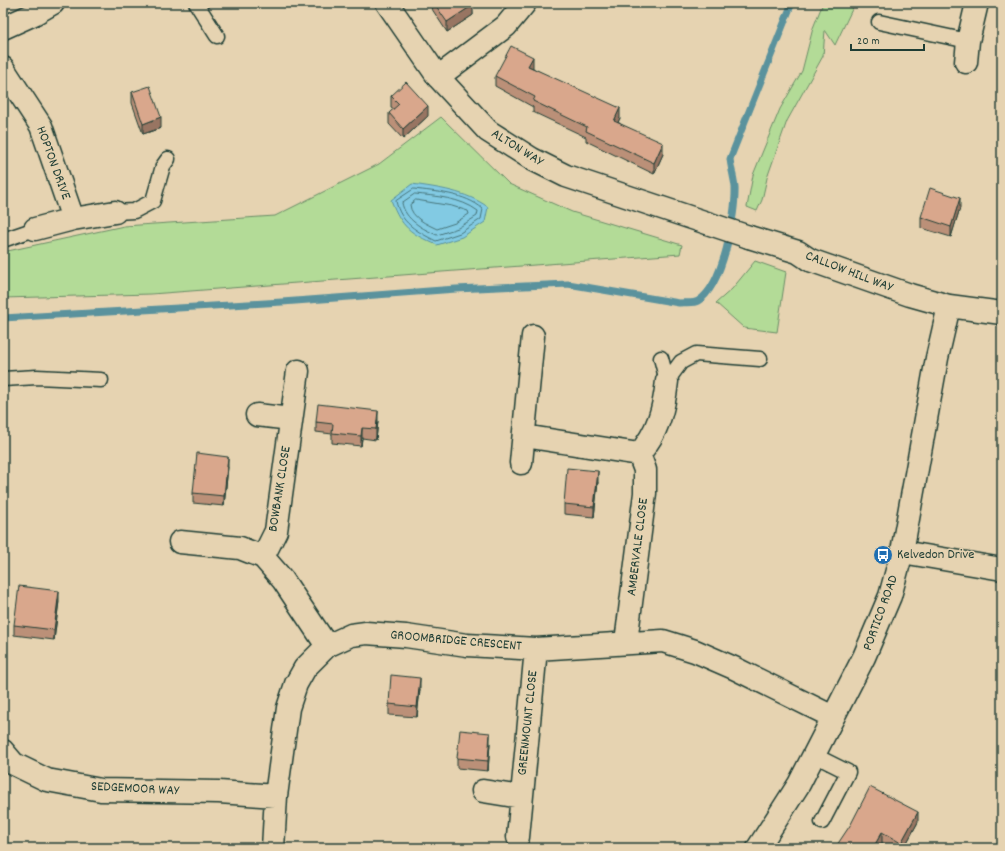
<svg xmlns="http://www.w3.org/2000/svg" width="1005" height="851" viewBox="0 0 1005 851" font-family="Dekko,sans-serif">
	<rect width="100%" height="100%" fill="#e6d3b1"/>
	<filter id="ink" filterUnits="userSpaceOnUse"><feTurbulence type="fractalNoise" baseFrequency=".025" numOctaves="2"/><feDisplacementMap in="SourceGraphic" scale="8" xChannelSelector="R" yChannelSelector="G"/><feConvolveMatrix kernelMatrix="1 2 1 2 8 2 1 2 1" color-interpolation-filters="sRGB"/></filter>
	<g filter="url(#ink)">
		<path fill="#b3db97" stroke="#698c66" d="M 823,3 L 855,3 L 835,45 L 825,30 L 823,56 L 787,121 L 767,178 L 762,200 L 757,211 L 747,207 L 753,175 L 780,109 L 802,71 L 813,28 Z
			M 441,117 L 509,184 L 572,212 L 682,245 L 680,254 L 151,294 L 3,298 L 3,252 L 124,226 L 275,216 L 379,164 Z
			M 755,261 L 786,272 L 777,332 L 744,328 L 716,303 L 732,289 Z"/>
		<path fill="#82cae3" stroke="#5a929d" d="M 412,184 C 439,188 465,191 488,207 L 485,222 L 462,237 L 437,245 C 410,233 402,228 391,200 Z"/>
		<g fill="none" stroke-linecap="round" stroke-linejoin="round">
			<path stroke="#47757a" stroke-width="1" d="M 414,189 C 436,192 465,193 483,209 L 481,219 L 460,233 L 436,241 C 418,232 400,223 396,201 Z
				M 415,194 C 435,196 461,198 478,211 L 477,216 L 458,228 L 437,235 C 423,229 405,220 402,203 Z
				M 416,200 L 452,206 L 468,211 L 469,214 L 455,223 L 437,229 C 427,224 411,218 410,205 Z"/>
			<path stroke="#5a929d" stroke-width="7" d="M 3,318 L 282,302 L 456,289 L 568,284 L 679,303 C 684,302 693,304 698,301 C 723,286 736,215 735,187 C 734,178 731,168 730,159 L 792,3"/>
			<g stroke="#1f3d34" stroke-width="17">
				<path id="lane" d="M 196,3 L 217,36
					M 879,22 L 968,41
					M 115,212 L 134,211 L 153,201 L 163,166 L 168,159
					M 3,240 L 35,229
					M 661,358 L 667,381 L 681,362 L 696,354 L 760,359
					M 3,379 L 37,377 L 101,380
					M 814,755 L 848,772 L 822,822"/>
			</g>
			<g stroke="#1f3d34" stroke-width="25">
				<path id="street" d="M 3,28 L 34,14 L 53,3
					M 966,62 L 968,41 L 977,3
					M 3,68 L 41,126 L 73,219
					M 438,77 L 506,26 L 525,3
					M 35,229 L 73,219 L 115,212
					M 749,237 L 798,252 L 810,260
					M 257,415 L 291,419
					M 524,436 L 639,454 L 645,470 L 645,493 L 626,642
					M 639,454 C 658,432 664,409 667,381
					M 521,463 L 533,336
					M 180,542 L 240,548 L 263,557 L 283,580 L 327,646
					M 902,552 L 1002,569
					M 263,557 L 276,531 L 298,371
					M 3,751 L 14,764 L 47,780 L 101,790 L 219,792 L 276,796
					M 483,791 L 521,797
					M 518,837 L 536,649
					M 273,848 L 276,796 L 288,708 L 296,684 L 305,668 L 327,646 L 351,635 L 366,633 L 406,636 L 467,645 L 536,649 L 663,641 L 695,651 L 734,668 L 833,717"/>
			</g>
			<g stroke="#1f3d34" stroke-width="25">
				<path id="secondary" d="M 387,3 L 438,77 L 488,131 L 532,159 L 566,176 L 749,237
					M 810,260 L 910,295 L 949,306 L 1002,313
					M 758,848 L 799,784 L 864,657 L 890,596 L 902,552 L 937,358 L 949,306"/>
			</g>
			<use href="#lane" stroke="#e6d3b1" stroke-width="14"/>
			<use href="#street" stroke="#e6d3b1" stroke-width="22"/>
			<use href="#secondary" stroke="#e6d3b1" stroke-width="22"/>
		</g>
		<path fill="#bb9078" stroke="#1f3d34" d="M 428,3 L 472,3 L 473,15 L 447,32 Z
			M 533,68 L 620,118 L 618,122 L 663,154 L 654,174 L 586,141 L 586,137 L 533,112 L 533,107 L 495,86 L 495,76 Z
			M 132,92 L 161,128 L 143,134 L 132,103 Z
			M 391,96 L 428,116 L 403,139 L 389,124 L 389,113 L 394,109 L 391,107 Z
			M 960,208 L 951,237 L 921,228 L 921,217 Z
			M 378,421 L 376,440 L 362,438 L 361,446 L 332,443 L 332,434 L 316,432 L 316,422 Z
			M 228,467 L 224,506 L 193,503 L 193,493 Z
			M 598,482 L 594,517 L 564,514 L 564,504 Z
			M 59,601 L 54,640 L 14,635 L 14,625 Z
			M 420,689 L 417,717 L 389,715 L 389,704 Z
			M 490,743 L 488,771 L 457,768 L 457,758 Z
			M 918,822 L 904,848 L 892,848 L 851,824 Z"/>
		<path fill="#987562" stroke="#1f3d34" d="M 473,5 L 473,15 L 447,32 L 447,22 Z
			M 533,57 L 533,68 L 528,66 Z
			M 428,106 L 428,116 L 403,139 L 403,129 Z
			M 620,108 L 620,118 L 614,131 L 614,121 Z
			M 161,117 L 161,128 L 143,134 L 143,124 Z
			M 663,143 L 663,154 L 654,174 L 654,163 Z
			M 960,198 L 960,208 L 951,237 L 951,227 Z
			M 378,411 L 378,421 L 376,440 L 376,429 Z
			M 362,428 L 362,438 L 361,446 L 361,436 Z
			M 228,457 L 228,467 L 224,506 L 224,496 Z
			M 598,471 L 598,482 L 594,517 L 594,507 Z
			M 59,591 L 59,601 L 54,640 L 54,630 Z
			M 420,678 L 420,689 L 417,717 L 417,707 Z
			M 490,733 L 490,743 L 488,771 L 488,761 Z
			M 918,812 L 918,822 L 904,848 L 901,848 L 901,843 Z
			M 882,832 L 882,843 L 879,848 L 873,848 Z"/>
		<path fill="#d9a78c" stroke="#1f3d34" d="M 434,3 L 472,3 L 473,5 L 447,22 Z
			M 511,46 L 533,57 L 528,66 L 620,108 L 614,121 L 663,143 L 654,163 L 586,131 L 587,127 L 533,101 L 535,97 L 495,76 Z
			M 406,82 L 428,106 L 403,129 L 389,113 L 399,104 L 391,96 Z
			M 150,86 L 161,117 L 143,124 L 132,92 Z
			M 930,188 L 960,198 L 951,227 L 921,217 Z
			M 318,404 L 378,411 L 376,429 L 362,428 L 361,436 L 332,433 L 333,424 L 316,422 Z
			M 197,453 L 228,457 L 224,496 L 193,493 Z
			M 567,468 L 598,471 L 594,507 L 564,504 Z
			M 19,586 L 59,591 L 54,630 L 14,625 Z
			M 391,675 L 420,678 L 417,707 L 389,704 Z
			M 460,730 L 490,733 L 488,761 L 457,758 Z
			M 870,787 L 918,812 L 901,843 L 882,832 L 873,848 L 835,848 L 851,824 Z"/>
	</g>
	<defs>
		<g id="bus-disc" transform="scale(1)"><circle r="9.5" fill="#1f6fb2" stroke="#e6d3b1"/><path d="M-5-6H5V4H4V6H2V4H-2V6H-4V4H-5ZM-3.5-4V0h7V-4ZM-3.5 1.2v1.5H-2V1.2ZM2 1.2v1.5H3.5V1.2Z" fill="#fff"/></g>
	</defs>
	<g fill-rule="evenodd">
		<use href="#bus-disc" x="883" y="555"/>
	</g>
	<g text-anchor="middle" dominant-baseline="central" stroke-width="3" stroke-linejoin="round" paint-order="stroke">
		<g font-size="14" fill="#1f3d34" stroke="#e6d3b1">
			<text transform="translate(517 148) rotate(32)">ALTON WAY</text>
			<text transform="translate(53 163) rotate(70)">HOPTON DRIVE</text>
			<text transform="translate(849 272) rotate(21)">CALLOW HILL WAY</text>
			<text transform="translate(280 489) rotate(-81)">BOWBANK CLOSE</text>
			<text transform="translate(638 547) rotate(-83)">AMBERVALE CLOSE</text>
			<text transform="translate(881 613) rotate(-70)">PORTICO ROAD</text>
			<text transform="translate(456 641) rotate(5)">GROOMBRIDGE CRESCENT</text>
			<text transform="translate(528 723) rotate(-84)">GREENMOUNT CLOSE</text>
			<text transform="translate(135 789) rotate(3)">SEDGEMOOR WAY</text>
		</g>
		<g font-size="14" fill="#1f3d34" stroke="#e6d3b1" text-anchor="start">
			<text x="897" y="555">Kelvedon Drive</text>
		</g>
	</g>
	<rect width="1005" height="851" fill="none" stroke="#e6d3b1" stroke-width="16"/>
	<rect x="8" y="8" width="989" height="835" fill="none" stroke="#1f3d34" stroke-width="1.5" filter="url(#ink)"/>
	<path d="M851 44v6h73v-6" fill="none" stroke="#1f3d34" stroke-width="2"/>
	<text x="857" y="44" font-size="12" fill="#1f3d34" stroke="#e6d3b1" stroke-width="3" paint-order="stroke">20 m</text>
</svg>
